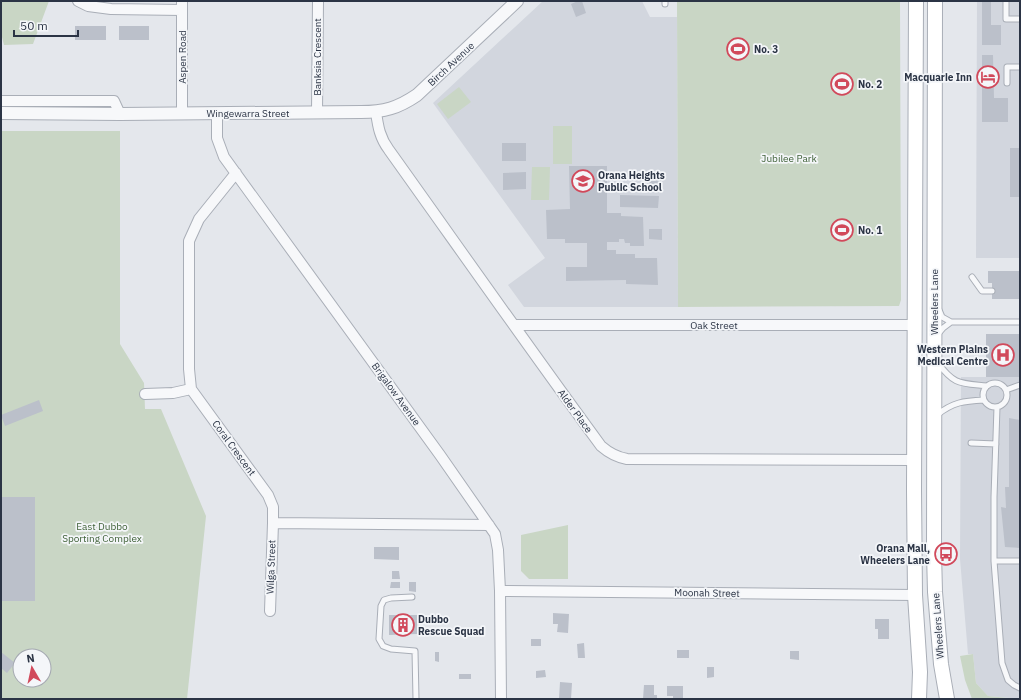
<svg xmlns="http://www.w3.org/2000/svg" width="1021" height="700" viewBox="0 0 1021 700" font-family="'IBM Plex Sans',sans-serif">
	<rect width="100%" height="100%" fill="#e4e7ec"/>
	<path fill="#d2d6de" d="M 543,1 L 642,1 L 650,17 L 677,17 L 678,307 L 524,307 L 508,285 L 545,258 L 433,103 Z
		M 977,1 L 1020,1 L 1020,258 L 976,258 Z
		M 961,377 L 1020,377 L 1020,699 L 988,696 L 976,683 L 973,654 L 968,654 L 960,559 Z"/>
	<path fill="#c9d6c5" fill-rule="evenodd" d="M 1,1 L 49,1 L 33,44 L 4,45 L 1,33 Z
		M 677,1 L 900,1 L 901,300 L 899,306 L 678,307 Z
		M 459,87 L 471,102 L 448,119 L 437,104 Z
		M 553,126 L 572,126 L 572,164 L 553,164 Z
		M 1,131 L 120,131 L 120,344 L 144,383 L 145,409 L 161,409 L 206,516 L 187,699 L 1,699 ZM 20,656 L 44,656 L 44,680 L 20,680 Z
		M 532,167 L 550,167 L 549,200 L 531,200 Z
		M 568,525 L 568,579 L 529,579 L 521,571 L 521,535 Z
		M 973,654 L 976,683 L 988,696 L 1018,699 L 972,699 L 965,680 L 960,656 Z"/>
	<path fill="#bbc0ca" d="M 578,1 L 582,1 L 586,13 L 576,17 L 571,4 Z
		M 982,1 L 991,1 L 991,25 L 1001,25 L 1001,45 L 982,45 Z
		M 75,26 L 106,26 L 106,40 L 75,40 Z
		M 119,26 L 149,26 L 149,40 L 119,40 Z
		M 982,55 L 993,55 L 994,98 L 1008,98 L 1008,122 L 982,122 Z
		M 502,143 L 526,143 L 526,161 L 502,161 Z
		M 1010,148 L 1020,148 L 1020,197 L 1010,197 Z
		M 569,166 L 607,166 L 607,213 L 621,213 L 621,216 L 643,217 L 644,246 L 630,246 L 630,243 L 625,243 L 624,239 L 619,239 L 619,242 L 607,242 L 607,250 L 616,250 L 616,254 L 635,254 L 635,258 L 657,258 L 658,285 L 626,284 L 626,280 L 566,281 L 566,267 L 587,267 L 587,243 L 565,243 L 565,239 L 547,239 L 546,210 L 570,209 Z
		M 526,172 L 526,189 L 503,190 L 503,173 Z
		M 649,172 L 661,172 L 661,184 L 649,184 Z
		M 620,195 L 659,196 L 658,208 L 620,207 Z
		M 649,229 L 662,229 L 662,240 L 649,239 Z
		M 988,271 L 1020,271 L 1020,299 L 992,299 L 992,283 L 988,283 Z
		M 986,334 L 1020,334 L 1020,377 L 986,377 Z
		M 39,400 L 43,411 L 5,426 L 1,415 Z
		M 1009,418 L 1020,420 L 1020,548 L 1005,547 L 1001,507 L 1006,508 L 1005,487 L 1009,487 Z
		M 1,497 L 35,497 L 35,601 L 1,601 Z
		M 374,547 L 399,547 L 399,560 L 374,559 Z
		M 392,571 L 399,571 L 400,579 L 392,579 Z
		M 391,582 L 400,582 L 400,588 L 390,588 Z
		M 409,582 L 416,582 L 416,592 L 409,591 Z
		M 553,613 L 569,614 L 568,633 L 557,632 L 558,624 L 553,624 Z
		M 389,615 L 417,615 L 417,634 L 389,635 Z
		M 875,619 L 889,619 L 889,639 L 878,639 L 878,629 L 875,629 Z
		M 531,639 L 541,639 L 541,646 L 531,646 Z
		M 584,643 L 585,658 L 578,658 L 577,644 Z
		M 677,650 L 689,650 L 689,658 L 677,658 Z
		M 790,651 L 799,651 L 799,660 L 790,659 Z
		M 1,652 L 15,663 L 7,673 L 1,668 Z
		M 435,652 L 439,652 L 439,662 L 435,661 Z
		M 707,667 L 714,667 L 714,677 L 707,678 Z
		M 545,670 L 546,677 L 536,678 L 536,671 Z
		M 459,674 L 471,674 L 471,679 L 459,679 Z
		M 560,682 L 572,683 L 571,699 L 559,699 Z
		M 644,685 L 654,685 L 654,695 L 657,695 L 657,699 L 643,699 Z
		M 667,686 L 683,686 L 683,699 L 673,699 L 673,696 L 667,696 Z"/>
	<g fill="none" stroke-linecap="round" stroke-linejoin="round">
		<g stroke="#a9aeb7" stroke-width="7">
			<path id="service" d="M 665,1 L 665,4
				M 1006,1 L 1006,19 L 1020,19
				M 1007,83 L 1007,67 L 1020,67
				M 972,277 L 982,291 L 992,291
				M 939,310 L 942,317 L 951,322 L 1020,322
				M 937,335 L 943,328 L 951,322
				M 938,363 C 954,385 960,383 987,386
				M983 395a12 12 0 1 1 24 0a12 12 0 1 1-24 0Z
				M 1006,390 L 1020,385
				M 997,407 L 994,497 L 994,561 L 1002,663 L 1008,680 L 1014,685 L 1020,688
				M 937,415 C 953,402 964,401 984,400
				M 971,443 L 996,444
				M 994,561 L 1020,561
				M 412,597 L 391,598 L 384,600 L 381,606 L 379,639 L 383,646 L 391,649 L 415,651 L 416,699"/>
		</g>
		<g stroke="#a9aeb7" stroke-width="12">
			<path id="minor" d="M 78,1 L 88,6 L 111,9 L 182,10
				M 182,1 L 182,113
				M 1,101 L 114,101 L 120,114
				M 317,112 L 318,1
				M 376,112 C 378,127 380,138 389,150 C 459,248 529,348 601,446 C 609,453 616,457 627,459 L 914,460
				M 217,113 L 217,138 L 224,157 L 440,455 L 495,534 L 498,550 L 500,591 L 501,699
				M 236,173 L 199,219 L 189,241 L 189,369 L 191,389 L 268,495 L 273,507 L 273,523 L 489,525
				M 515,325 L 914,325
				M 145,394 L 173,393 L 191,389
				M 500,591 L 915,595
				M 270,611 L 273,523"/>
		</g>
		<g stroke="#a9aeb7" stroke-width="14">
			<path id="tertiary" d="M 1,113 L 120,114 L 361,112 C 384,112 398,108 417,95 L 517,1"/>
		</g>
		<g stroke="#a9aeb7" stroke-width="16">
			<path id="secondary" d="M 916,1 L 914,490 L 915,595 L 920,672 L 919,699
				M 935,1 L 934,553 L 935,592 L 941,664 L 947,699"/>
		</g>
		<use href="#service" stroke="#f7f8fa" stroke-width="5"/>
		<use href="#minor" stroke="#f7f8fa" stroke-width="10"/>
		<use href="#tertiary" stroke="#f7f8fa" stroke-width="12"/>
		<use href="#secondary" stroke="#fff" stroke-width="14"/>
	</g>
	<defs>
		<g id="stadium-ring" transform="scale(1.15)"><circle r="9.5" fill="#f4f6f9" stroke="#d1495b" stroke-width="1.5"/><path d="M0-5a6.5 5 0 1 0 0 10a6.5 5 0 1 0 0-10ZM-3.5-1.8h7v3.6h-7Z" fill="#d1495b"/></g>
		<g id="hotel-ring" transform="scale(1.15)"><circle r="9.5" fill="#f4f6f9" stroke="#d1495b" stroke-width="1.5"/><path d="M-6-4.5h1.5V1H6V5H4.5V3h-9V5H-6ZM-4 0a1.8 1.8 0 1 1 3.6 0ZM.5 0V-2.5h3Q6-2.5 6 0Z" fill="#d1495b"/></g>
		<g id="school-ring" transform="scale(1.15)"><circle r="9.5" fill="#f4f6f9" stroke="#d1495b" stroke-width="1.5"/><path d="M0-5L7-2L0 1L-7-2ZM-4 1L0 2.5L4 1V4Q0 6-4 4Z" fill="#d1495b"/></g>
		<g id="hospital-ring" transform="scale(1.15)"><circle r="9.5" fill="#f4f6f9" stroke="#d1495b" stroke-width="1.5"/><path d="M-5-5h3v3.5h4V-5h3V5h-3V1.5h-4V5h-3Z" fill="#d1495b"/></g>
		<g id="bus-ring" transform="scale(1.15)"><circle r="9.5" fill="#f4f6f9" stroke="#d1495b" stroke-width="1.5"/><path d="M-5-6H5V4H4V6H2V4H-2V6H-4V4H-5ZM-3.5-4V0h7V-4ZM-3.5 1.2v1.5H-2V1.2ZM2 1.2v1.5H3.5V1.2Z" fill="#d1495b"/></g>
		<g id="building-ring" transform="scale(1.15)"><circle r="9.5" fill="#f4f6f9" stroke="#d1495b" stroke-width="1.5"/><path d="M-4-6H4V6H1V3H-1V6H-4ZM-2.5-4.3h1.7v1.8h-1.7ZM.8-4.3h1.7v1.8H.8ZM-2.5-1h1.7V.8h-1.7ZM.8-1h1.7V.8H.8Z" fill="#d1495b"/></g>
	</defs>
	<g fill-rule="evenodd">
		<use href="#stadium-ring" x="738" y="49"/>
		<use href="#hotel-ring" x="988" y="77"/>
		<use href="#stadium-ring" x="842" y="84"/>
		<use href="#school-ring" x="583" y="181"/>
		<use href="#stadium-ring" x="842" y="230"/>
		<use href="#hospital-ring" x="1003" y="355"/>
		<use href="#bus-ring" x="946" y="554"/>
		<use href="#building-ring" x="403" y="625"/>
	</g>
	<g text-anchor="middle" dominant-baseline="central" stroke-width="3.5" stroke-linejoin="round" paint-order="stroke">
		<g font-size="10" font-weight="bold" fill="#2b3445" stroke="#f4f6f9" text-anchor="start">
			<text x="754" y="49">No. 3</text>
			<text x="972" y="77" text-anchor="end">Macquarie Inn</text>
			<text x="858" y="84">No. 2</text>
			<text x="598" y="175">Orana Heights<tspan x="598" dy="12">Public School</tspan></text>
			<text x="858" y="230">No. 1</text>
			<text x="988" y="349" text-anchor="end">Western Plains<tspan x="988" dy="12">Medical Centre</tspan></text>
			<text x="930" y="548" text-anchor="end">Orana Mall,<tspan x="930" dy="12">Wheelers Lane</tspan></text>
			<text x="418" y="619">Dubbo<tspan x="418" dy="12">Rescue Squad</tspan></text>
		</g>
		<g font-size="10" fill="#2b3445" stroke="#f4f6f9">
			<text transform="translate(182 57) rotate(-90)">Aspen Road</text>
			<text transform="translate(317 57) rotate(-90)">Banksia Crescent</text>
			<text transform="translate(451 64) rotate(-43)">Birch Avenue</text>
			<text x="248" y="113">Wingewarra Street</text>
			<text transform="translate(934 302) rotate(-90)">Wheelers Lane</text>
			<text x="714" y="325">Oak Street</text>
			<text transform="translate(396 394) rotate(54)">Brigalow Avenue</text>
			<text transform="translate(575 411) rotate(54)">Alder Place</text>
			<text transform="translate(234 448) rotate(54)">Coral Crescent</text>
			<text transform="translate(271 567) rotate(-88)">Wilga Street</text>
			<text transform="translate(707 593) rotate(1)">Moonah Street</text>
			<text transform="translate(938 626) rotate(-94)">Wheelers Lane</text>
		</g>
		<g font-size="10" fill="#3f6138" stroke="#f4f6f9">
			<text x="789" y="158">Jubilee Park</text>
			<text x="102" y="526">East Dubbo<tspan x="102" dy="12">Sporting Complex</tspan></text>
		</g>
	</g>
	<rect width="1021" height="700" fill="none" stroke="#2b3445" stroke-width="4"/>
	<g transform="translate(32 668) rotate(351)"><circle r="19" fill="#f4f6f9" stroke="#a4a8b1"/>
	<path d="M0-3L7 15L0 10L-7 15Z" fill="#d1495b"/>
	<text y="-6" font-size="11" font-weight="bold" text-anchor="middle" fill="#2b3445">N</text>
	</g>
	<path d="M14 30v6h64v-6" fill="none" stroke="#2b3445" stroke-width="2"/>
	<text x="20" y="30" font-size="12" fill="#2b3445" stroke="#f4f6f9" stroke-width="3" paint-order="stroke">50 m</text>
</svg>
